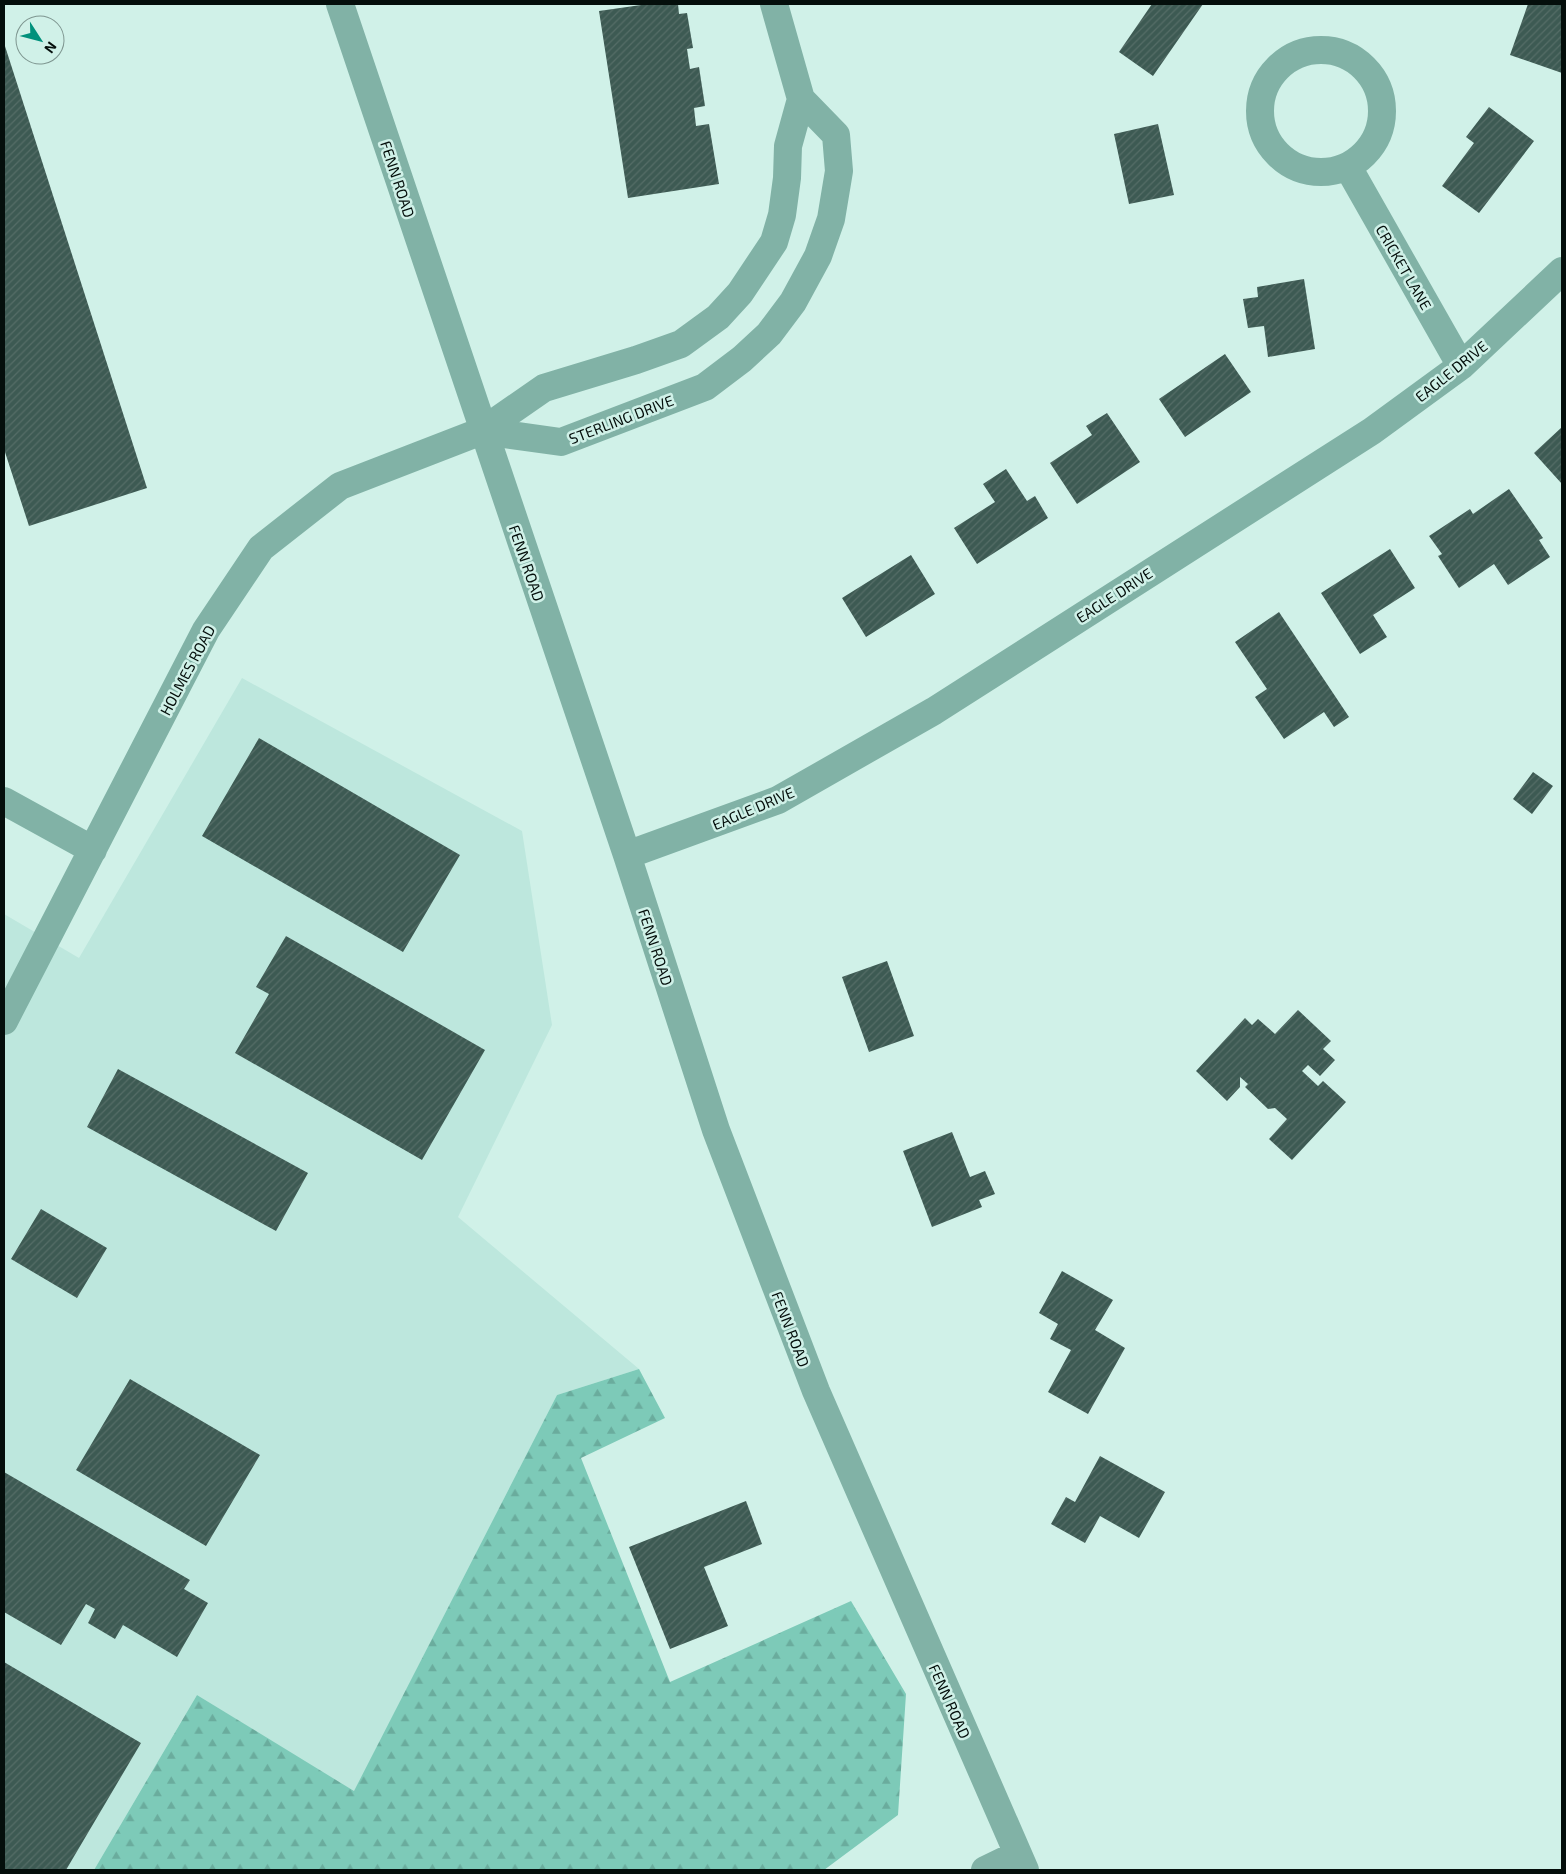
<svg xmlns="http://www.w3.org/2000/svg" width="1566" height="1874" viewBox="0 0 1566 1874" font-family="'Exo 2',sans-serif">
	<defs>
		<pattern id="forest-firs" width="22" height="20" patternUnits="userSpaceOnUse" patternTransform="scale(1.25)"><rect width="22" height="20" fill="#7dcab8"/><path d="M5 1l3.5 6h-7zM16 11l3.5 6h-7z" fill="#6aac9d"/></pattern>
		<pattern id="building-hatch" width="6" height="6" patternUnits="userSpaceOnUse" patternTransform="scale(1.25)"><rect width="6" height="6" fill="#3d5a53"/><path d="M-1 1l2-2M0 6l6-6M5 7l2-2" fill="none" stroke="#556d67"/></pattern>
	</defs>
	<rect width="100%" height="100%" fill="#d0f1e8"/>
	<path fill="#bde7dd" d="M 242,678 L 522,831 L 552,1025 L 458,1217 L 639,1369 L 557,1395 L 354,1792 L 197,1695 L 94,1870 L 4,1870 L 4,914 L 79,958 Z"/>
	<path fill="url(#forest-firs)" d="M 639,1369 L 665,1418 L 581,1458 L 670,1682 L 851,1601 L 906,1694 L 898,1815 L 824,1870 L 94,1870 L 197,1695 L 354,1791 L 557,1395 Z"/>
	<path fill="url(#building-hatch)" d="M 648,4 L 678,4 L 679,14 L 687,13 L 693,48 L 687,49 L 690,69 L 699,67 L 705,106 L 694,108 L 696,126 L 709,124 L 719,184 L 628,198 L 599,11 Z
		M 1152,4 L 1203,4 L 1153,76 L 1119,52 Z
		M 1528,4 L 1562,4 L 1562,73 L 1510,55 Z
		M 4,43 L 147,488 L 29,526 L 4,449 Z
		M 1489,107 L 1534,141 L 1479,213 L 1442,186 L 1474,143 L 1466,137 Z
		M 1158,124 L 1174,195 L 1129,204 L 1114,134 Z
		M 1304,279 L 1315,349 L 1268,357 L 1264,326 L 1248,328 L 1243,299 L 1258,297 L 1257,287 Z
		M 1225,354 L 1251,392 L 1185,437 L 1159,399 Z
		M 1107,413 L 1140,462 L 1077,504 L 1050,463 L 1092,435 L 1086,426 Z
		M 1562,427 L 1562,484 L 1534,453 Z
		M 1006,469 L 1027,501 L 1035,496 L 1048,518 L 977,564 L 954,528 L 995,502 L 983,484 Z
		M 1509,489 L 1543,538 L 1539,540 L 1550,557 L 1508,585 L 1494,564 L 1459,588 L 1438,556 L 1442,554 L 1429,536 L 1470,509 L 1473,514 Z
		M 1390,549 L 1415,588 L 1373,615 L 1387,637 L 1360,654 L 1321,593 Z
		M 911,555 L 935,594 L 866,637 L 842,598 Z
		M 1279,612 L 1349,717 L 1334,727 L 1324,712 L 1284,739 L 1255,697 L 1267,689 L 1235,642 Z
		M 259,738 L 460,855 L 403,952 L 202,836 Z
		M 1533,772 L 1553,786 L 1532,814 L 1513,799 Z
		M 286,936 L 485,1050 L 422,1160 L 235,1053 L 269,994 L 256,987 Z
		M 887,961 L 914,1036 L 869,1052 L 842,977 Z
		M 1298,1010 L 1331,1041 L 1323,1049 L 1335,1060 L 1320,1076 L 1308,1065 L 1302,1071 L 1318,1086 L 1323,1081 L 1346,1102 L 1292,1160 L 1269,1139 L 1287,1119 L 1275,1108 L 1268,1109 L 1245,1087 L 1248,1084 L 1240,1077 L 1240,1087 L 1227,1101 L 1196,1071 L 1245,1018 L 1252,1025 L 1258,1019 L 1275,1034 Z
		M 118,1069 L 308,1173 L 276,1231 L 87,1127 Z
		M 952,1132 L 970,1177 L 985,1171 L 995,1194 L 979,1200 L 982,1207 L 932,1227 L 903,1151 Z
		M 41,1209 L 107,1248 L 77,1298 L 11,1259 Z
		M 1062,1271 L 1113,1300 L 1095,1330 L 1125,1348 L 1088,1414 L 1048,1392 L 1071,1350 L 1050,1339 L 1058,1324 L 1039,1313 Z
		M 130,1379 L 260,1455 L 206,1546 L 76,1470 Z
		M 1100,1456 L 1165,1492 L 1139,1538 L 1100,1516 L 1085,1543 L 1051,1524 L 1066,1497 L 1075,1502 Z
		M 4,1472 L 190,1580 L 184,1589 L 208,1603 L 177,1657 L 123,1625 L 115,1639 L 88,1623 L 95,1609 L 86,1604 L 61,1645 L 4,1612 Z
		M 746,1501 L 762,1544 L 704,1567 L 728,1626 L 670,1649 L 629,1547 Z
		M 4,1662 L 141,1743 L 66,1870 L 4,1870 Z"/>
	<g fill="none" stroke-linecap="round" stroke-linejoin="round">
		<path stroke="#81b2a6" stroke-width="28" d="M 340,4 L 627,855 L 716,1130 L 816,1391 L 1025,1870
			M1260 111a61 61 0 1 1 122 0a61 61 0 1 1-122 0Z
			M 1348,167 L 1461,366
			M 482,431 L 561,442 L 705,387 L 742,359 L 769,334 L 793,302 L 818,256 L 831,219 L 839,171 L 836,135 L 801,99 L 774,4
			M 4,801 L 93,850
			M 627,855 L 778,800 L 934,711 L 1372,431 L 1461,366 L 1562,271
			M 4,1021 L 206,630 L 261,548 L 340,486 L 482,431 L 544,388 L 636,360 L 681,344 L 718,317 L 740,293 L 774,242 L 782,215 L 787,178 L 788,146 L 801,99
			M 985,1870 L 1018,1854"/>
	</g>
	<g text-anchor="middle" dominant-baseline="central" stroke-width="5" stroke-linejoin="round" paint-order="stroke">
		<g font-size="15" fill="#040e0b" stroke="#d0f1e8">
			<text transform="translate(398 179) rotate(72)">FENN ROAD</text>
			<text transform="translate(1404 267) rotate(60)">CRICKET LANE</text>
			<text transform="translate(1451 371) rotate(-39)">EAGLE DRIVE</text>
			<text transform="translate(621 419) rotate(-21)">STERLING DRIVE</text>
			<text transform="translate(527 563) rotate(71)">FENN ROAD</text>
			<text transform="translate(1114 595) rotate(-33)">EAGLE DRIVE</text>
			<text transform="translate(187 670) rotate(-62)">HOLMES ROAD</text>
			<text transform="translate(753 808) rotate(-23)">EAGLE DRIVE</text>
			<text transform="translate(656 947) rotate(72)">FENN ROAD</text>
			<text transform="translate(791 1329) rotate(69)">FENN ROAD</text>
			<text transform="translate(950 1701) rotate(66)">FENN ROAD</text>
		</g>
	</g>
	<rect width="1566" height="1874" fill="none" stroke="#040e0b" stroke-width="10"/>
	<g transform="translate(40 40) rotate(126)"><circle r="24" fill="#d0f1e8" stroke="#7e9690"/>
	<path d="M0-4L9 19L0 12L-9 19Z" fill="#01917c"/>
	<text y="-8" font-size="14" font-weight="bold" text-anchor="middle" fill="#040e0b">N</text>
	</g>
</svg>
